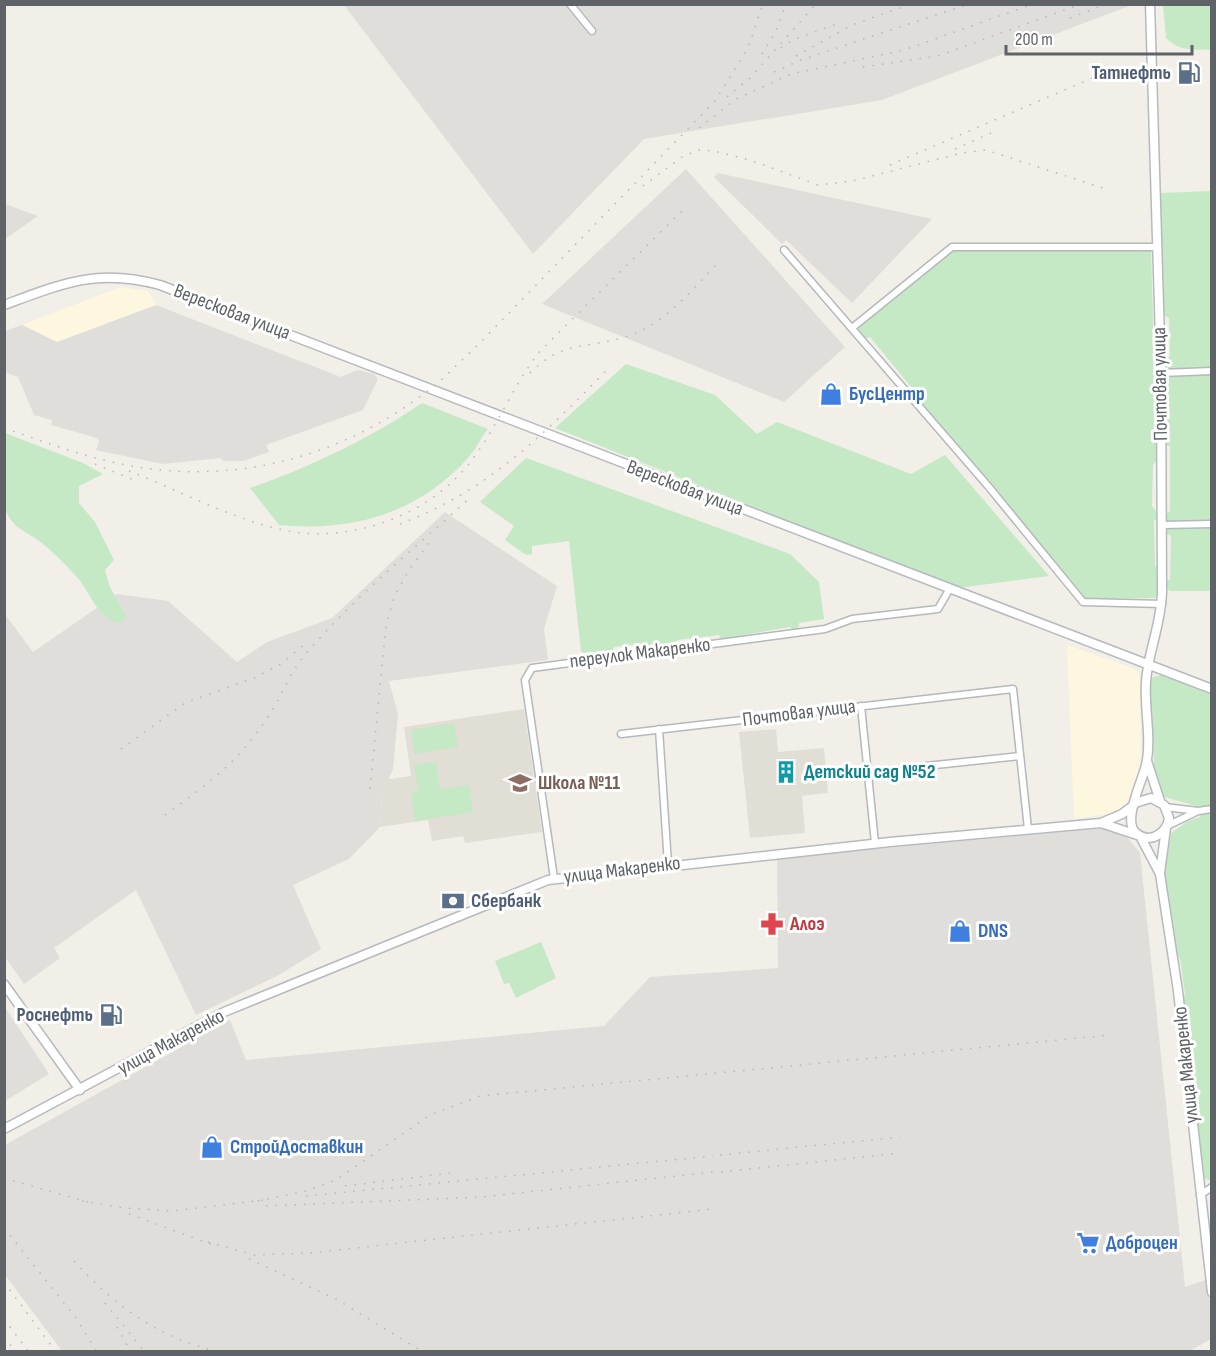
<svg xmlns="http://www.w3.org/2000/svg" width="1216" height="1356" viewBox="0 0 1216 1356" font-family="'Sofia Sans Condensed',sans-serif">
	<rect width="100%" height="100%" fill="#f1efe8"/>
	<path fill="#fef7e0" d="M 121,287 L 148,291 L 156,305 L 57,342 L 22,325 Z
		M 1067,645 L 1135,669 L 1140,676 L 1141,757 L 1134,795 L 1119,812 L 1074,819 Z"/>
	<path fill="#e0deda" d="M 344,5 L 1132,5 L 882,100 L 644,139 L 533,254 Z
		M 686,169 L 845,347 L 784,402 L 542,304 Z
		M 718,173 L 932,219 L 852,303 L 786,240 L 782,244 L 714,177 Z
		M 5,204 L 38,216 L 5,239 Z
		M 156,305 L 341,377 L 357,370 L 374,374 L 378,379 L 363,410 L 266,445 L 269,452 L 243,461 L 223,461 L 221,458 L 162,464 L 96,450 L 99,441 L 97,438 L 51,425 L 52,420 L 34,415 L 18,377 L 5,372 L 5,331 L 22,325 L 57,342 Z
		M 445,512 L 557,586 L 544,629 L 548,660 L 389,681 L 398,714 L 393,769 L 382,795 L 380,827 L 349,859 L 293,885 L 321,949 L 277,976 L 196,1015 L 136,890 L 54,948 L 60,958 L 24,984 L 5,957 L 4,613 L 33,652 L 117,594 L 168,601 L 237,662 L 267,642 L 332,618 Z
		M 1106,828 L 1127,837 L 1140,853 L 1185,1287 L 1211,1278 L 1211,1339 L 1190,1351 L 62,1351 L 5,1275 L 5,1145 L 230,1020 L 246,1060 L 604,1026 L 650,977 L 778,968 L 777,858 Z
		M 5,1007 L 49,1074 L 5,1101 L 4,1101 Z"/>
	<path fill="#e1ded6" d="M 524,709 L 542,832 L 465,843 L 463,836 L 432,841 L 428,820 L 380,827 L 383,780 L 411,776 L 404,727 Z
		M 776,729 L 778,752 L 824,748 L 828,793 L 802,796 L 805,833 L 750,838 L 739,732 Z"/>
	<path fill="#c5e8c5" d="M 1163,5 L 1211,5 L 1211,50 C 1192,49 1180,52 1166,38 Z
		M 1211,191 L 1211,591 L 1170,591 L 1166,588 L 1165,583 L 1170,579 L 1171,536 L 1166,533 L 1166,514 L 1170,511 L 1170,446 L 1164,445 L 1165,432 L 1168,430 C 1168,412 1164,397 1165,380 L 1170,376 L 1169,369 L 1164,367 L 1163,360 L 1170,356 L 1169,318 L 1162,314 L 1158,196 L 1161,193 Z
		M 953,250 L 1151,251 L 1157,460 L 1153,465 L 1152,506 L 1157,513 L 1157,520 L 1154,520 L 1155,566 L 1158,567 L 1158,594 L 1155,598 L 1085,599 L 911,392 L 912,388 L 870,337 L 865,339 L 859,331 L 859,326 Z
		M 626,364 L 715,395 L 757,434 L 777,422 L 911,474 L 945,455 L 1049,576 L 958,588 L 555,428 Z
		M 422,403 L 488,429 C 480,439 475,451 467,459 C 417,514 351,532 279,525 L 250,488 C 308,468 371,438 422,403 Z
		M 5,433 L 83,463 L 103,474 L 79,486 L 79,503 L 95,522 L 114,560 L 105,570 L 109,585 L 126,617 L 120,623 C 95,618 91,591 75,575 C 63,562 50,548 35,538 C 21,529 13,527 6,511 C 0,497 4,451 5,433 Z
		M 526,458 L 790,554 L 819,582 L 824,619 L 799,623 L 798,630 L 793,630 L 790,627 L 721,639 L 719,635 L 677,640 L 675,644 L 644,648 L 641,644 L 614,647 L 613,652 L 587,655 L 581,651 L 569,541 L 532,546 L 532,554 L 526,555 L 505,540 L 514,526 L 480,502 Z
		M 1161,675 L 1211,695 L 1211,1181 L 1200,1176 L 1183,1000 L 1185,994 L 1180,959 L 1175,950 L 1165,873 L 1171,833 L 1188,821 L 1200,817 L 1199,807 L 1165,797 L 1155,777 L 1149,684 L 1153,677 Z
		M 454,723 L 458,747 L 414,754 L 411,730 Z
		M 436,762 L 440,789 L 469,785 L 473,812 L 415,821 L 411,793 L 418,792 L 414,765 Z
		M 541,942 L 556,978 L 516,998 L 509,983 L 504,984 L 495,961 Z"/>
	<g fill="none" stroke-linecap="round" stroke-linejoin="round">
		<g stroke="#b5b8bc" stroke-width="9">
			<path id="street" d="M 570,4 L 592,31
				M 784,250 L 988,486 L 1083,602 L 1162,604
				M 852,328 L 952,247 L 1157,247
				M 1161,373 L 1212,371
				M 1162,525 L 1212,524
				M 861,706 L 875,843
				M 659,729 L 668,864
				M 621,734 L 1013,689 L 1028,829
				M 926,766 L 1020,756
				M 1165,807 L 1198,811
				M 1167,826 L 1198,811 L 1212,809
				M 554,878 L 525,680 L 532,668 L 825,629 L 852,619 L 938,609 L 949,590
				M 1200,1195 L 1212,1187"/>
		</g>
		<g stroke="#b6babf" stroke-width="11">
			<path id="secondary" d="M 4,305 C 64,283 97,268 160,285 L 1212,689
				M 1147,761 L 1160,801
				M 1135,803 L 1151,798 L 1164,805 L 1169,818 C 1167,833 1150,845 1136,833 C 1122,821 1142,782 1146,765 C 1152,738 1144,709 1146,682 C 1148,651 1161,626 1162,592 L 1161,373 L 1150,4
				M 1101,823 L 1140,836 L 1160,874 L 1178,991 L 1212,1292
				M 1160,873 L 1166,828
				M 4,984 L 80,1090
				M 4,1129 L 224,1012 L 548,880 L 890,842 L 1101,823 L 1122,814 L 1134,805"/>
		</g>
		<use href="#street" stroke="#fff" stroke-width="6"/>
		<use href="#secondary" stroke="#fff" stroke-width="8"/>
		<path stroke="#b6b7b8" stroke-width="1.5" stroke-dasharray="1.5 8" stroke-linecap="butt" d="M 1070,18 L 1107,4
			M 781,48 L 793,40 L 842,22
			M 762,54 L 775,33 L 786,4
			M 796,56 L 852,25 L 911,4
			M 863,67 L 938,56 L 1081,4
			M 774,72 L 801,60 L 969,4
			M 727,97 L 750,78 L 816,4
			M 699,128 L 736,99 L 791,74 L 904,50 L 1033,4
			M 955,149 L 991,133
			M 890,165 L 1104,73
			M 643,186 L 682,157 L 698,150 L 714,151 L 750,160 L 818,185 L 852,181 L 962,153 L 986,150 L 1109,190
			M 530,373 C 563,340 586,349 625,337 C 664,326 691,290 719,262
			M 4,428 C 45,442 84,457 126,465 C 235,486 342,457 429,390 C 445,378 458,363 473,350 L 715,101 L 748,48 L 763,4
			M 95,464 L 136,481
			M 129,471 C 178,490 232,519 283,530 C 348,544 426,517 468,465 C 497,429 512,386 541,350 L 686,207
			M 400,524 C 489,490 542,436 607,370
			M 121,749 L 185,703 L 254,678 L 281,664 L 306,643
			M 370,789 L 386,625 L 395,595 L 409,570 L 429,543
			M 165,815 C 209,783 239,762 269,715 C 282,696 289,674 304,656 C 354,597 415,548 472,496
			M 720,1155 L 900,1137
			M 721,1172 L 900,1153
			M 4,1178 L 91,1203
			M 345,1186 L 450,1173
			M 306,1196 L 713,1156
			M 82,1201 L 124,1208 L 173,1211 L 264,1200
			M 258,1201 L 306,1191 L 336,1180 L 430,1115 L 480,1096 L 1110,1035
			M 266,1206 L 481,1197 L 715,1172
			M 129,1214 L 216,1246
			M 4,1228 L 76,1318 L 97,1352
			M 208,1242 L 254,1255 L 309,1253 L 713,1209
			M 249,1259 L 336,1299 L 423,1352
			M 74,1261 C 116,1307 157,1337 219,1352
			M 4,1282 L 56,1352
			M 105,1303 L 145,1352
			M 4,1319 L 29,1352
			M 117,1327 L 131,1352
			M 4,1337 L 16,1352"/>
	</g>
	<defs>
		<g id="fuel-bare" transform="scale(1.8)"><path d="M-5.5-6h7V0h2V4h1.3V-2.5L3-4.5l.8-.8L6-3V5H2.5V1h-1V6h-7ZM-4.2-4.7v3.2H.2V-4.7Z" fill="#5c6f8a" stroke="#fff" stroke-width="2.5" paint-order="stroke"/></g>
		<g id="shop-bare" transform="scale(1.8)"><path d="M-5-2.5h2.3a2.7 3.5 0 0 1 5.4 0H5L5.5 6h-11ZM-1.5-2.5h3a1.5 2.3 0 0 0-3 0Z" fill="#3f7fe0" stroke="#fff" stroke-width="2.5" paint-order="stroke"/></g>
		<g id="building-bare" transform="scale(1.8)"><path d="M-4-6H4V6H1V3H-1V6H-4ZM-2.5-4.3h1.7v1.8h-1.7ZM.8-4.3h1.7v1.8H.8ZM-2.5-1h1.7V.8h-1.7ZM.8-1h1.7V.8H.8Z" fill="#0f9aa8" stroke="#fff" stroke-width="2.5" paint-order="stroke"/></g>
		<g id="school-bare" transform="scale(1.8)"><path d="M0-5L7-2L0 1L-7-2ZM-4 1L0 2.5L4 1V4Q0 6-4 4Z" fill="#8d6e63" stroke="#fff" stroke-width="2.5" paint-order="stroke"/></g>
		<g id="bank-bare" transform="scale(1.8)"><path d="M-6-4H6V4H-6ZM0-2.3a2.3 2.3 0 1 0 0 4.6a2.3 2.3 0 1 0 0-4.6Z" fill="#5c6f8a" stroke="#fff" stroke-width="2.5" paint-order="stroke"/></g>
		<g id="pharmacy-bare" transform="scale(1.8)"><path d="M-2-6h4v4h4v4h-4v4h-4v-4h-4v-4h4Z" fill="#e0444e" stroke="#fff" stroke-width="2.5" paint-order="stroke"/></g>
		<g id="supermarket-bare" transform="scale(1.8)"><path d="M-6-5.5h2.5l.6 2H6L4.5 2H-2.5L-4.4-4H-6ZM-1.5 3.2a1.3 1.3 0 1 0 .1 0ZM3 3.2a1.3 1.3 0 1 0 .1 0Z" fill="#3f7fe0" stroke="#fff" stroke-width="2.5" paint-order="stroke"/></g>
	</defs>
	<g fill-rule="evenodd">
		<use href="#fuel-bare" x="1189" y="73"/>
		<use href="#shop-bare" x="831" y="394"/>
		<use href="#building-bare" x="786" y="772"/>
		<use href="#school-bare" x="520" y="783"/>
		<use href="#bank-bare" x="453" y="901"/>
		<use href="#pharmacy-bare" x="772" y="924"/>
		<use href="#shop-bare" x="960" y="931"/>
		<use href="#fuel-bare" x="111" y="1015"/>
		<use href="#shop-bare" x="212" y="1147"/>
		<use href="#supermarket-bare" x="1088" y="1243"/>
	</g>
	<g text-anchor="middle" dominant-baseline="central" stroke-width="6" stroke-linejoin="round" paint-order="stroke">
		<g font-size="20" font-weight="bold" fill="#4e5e75" stroke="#fff" text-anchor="end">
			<text x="1171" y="73">Татнефть</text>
			<text x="471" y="901" text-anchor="start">Сбербанк</text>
			<text x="93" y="1015">Роснефть</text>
		</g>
		<g font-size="20" fill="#5f6368" stroke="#fff">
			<text transform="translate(232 312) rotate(21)">Вересковая улица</text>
			<text transform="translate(1160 384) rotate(-91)">Почтовая улица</text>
			<text transform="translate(685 488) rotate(21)">Вересковая улица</text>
			<text transform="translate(640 653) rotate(-7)">переулок Макаренко</text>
			<text transform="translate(799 713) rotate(-7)">Почтовая улица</text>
			<text transform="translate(622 870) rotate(-7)">улица Макаренко</text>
			<text transform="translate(171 1042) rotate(-28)">улица Макаренко</text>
			<text transform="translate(1186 1065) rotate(-96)">улица Макаренко</text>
		</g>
		<g font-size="20" font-weight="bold" fill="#366cbe" stroke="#fff" text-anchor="start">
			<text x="849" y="394">БусЦентр</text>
			<text x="978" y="931">DNS</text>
			<text x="230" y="1147">СтройДоставкин</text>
			<text x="1106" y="1243">Доброцен</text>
		</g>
		<g font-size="20" font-weight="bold" fill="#0d838f" stroke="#fff" text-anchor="start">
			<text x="804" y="772">Детский сад №52</text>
		</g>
		<g font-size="20" font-weight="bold" fill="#785e54" stroke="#fff" text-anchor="start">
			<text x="538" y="783">Школа №11</text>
		</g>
		<g font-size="20" font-weight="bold" fill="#be3a42" stroke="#fff" text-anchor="start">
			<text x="790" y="924">Алоэ</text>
		</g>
	</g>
	<rect width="1216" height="1356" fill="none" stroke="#5f6368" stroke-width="12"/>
	<path d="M1006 45v9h186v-9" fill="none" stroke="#5f6368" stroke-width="3"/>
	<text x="1015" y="45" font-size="18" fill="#5f6368" stroke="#ffffff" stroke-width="4.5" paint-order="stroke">200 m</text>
</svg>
